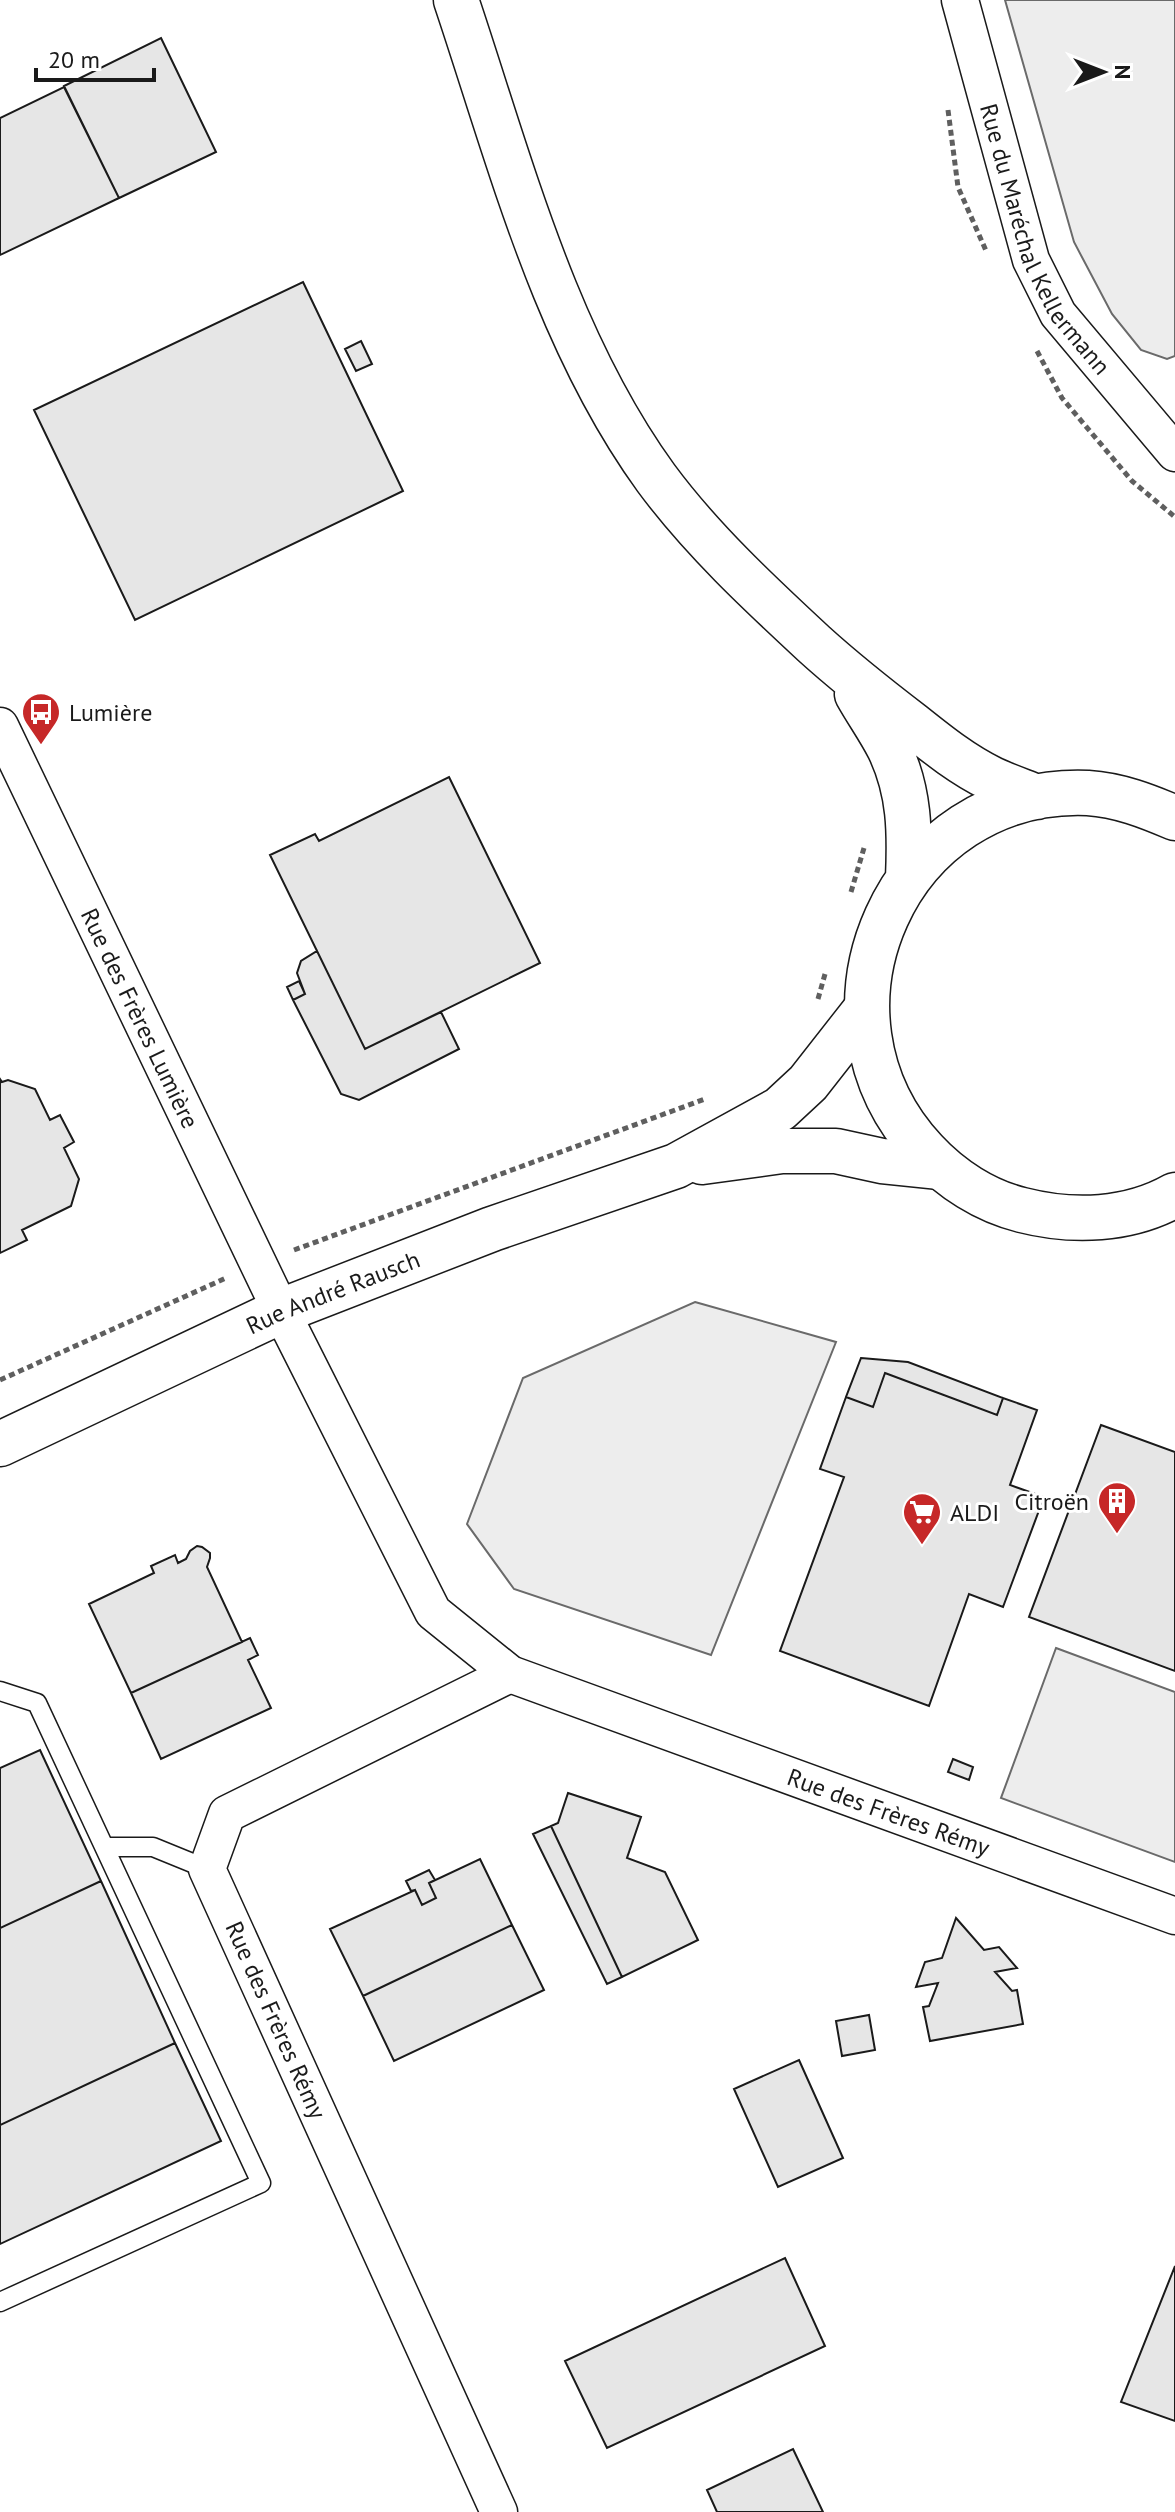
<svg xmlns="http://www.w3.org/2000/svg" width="1175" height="2512" viewBox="0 0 1175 2512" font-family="'PT Sans',sans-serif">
	<rect width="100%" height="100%" fill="#fff"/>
	<path fill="#ededed" stroke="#6a6a6a" stroke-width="2" d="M 1005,0 L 1175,0 L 1175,356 L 1167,359 L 1141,350 L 1112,314 L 1074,242 Z
		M 695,1302 L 836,1342 L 711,1655 L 514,1589 L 467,1524 L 523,1378 Z
		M 1056,1648 L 1175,1692 L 1175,1862 L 1001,1798 Z"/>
	<path fill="#e6e6e6" stroke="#1a1a1a" stroke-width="2" d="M 161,38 L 216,152 L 117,199 L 119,198 L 64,86 Z
		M 64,87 L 119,198 L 0,255 L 0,118 Z
		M 303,282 L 403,491 L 135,620 L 34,410 Z
		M 361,341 L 372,364 L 356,371 L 345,349 Z
		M 449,777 L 540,963 L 365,1049 L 270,855 L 315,834 L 319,841 Z
		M 317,951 L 365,1049 L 441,1012 L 459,1049 L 359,1100 L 341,1094 L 293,1000 L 305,994 L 297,973 L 301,961 Z
		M 299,981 L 305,994 L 293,1000 L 287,987 Z
		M 0,1079 L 2,1082 L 8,1080 L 35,1089 L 50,1120 L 60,1115 L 74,1142 L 64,1148 L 79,1179 L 71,1206 L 22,1230 L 27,1240 L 0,1253 Z
		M 861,1358 L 908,1362 L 1003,1398 L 997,1415 L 885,1373 L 873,1407 L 846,1397 Z
		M 885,1373 L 997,1415 L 1003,1398 L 1037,1410 L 1010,1485 L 1044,1497 L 1003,1607 L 969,1594 L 929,1706 L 780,1651 L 844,1477 L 820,1469 L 846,1397 L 873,1407 Z
		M 1101,1425 L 1175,1452 L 1175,1671 L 1029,1617 Z
		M 197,1546 L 202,1547 L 210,1553 L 210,1558 L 207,1567 L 242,1642 L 131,1693 L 89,1604 L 154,1573 L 151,1566 L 175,1555 L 178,1563 L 186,1559 L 190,1551 Z
		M 250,1638 L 258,1655 L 248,1660 L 271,1708 L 161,1759 L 131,1693 Z
		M 40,1750 L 101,1881 L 0,1928 L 0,1768 Z
		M 953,1759 L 973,1767 L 969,1780 L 948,1772 Z
		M 568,1793 L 641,1817 L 627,1858 L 665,1872 L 698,1940 L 622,1977 L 551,1826 L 558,1823 Z
		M 551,1826 L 622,1977 L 607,1984 L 533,1834 Z
		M 480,1859 L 512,1925 L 363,1996 L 330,1929 L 415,1890 L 422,1905 L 436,1898 L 429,1883 Z
		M 429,1870 L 435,1880 L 429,1883 L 436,1898 L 422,1905 L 415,1890 L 411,1891 L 406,1881 Z
		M 101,1881 L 175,2043 L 0,2125 L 0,1928 Z
		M 956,1918 L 984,1950 L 999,1947 L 1017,1968 L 995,1972 L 1012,1991 L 1017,1990 L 1023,2024 L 930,2041 L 923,2007 L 929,2006 L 938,1983 L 916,1987 L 925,1962 L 942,1958 Z
		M 512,1925 L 544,1990 L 394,2061 L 363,1996 Z
		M 869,2015 L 875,2050 L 842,2056 L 836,2021 Z
		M 175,2043 L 221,2141 L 0,2244 L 0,2125 Z
		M 799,2060 L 843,2158 L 778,2187 L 734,2089 Z
		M 785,2258 L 825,2346 L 607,2448 L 565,2361 Z
		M 1175,2266 L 1175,2421 L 1121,2402 Z
		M 793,2449 L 823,2512 L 717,2512 L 707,2490 Z"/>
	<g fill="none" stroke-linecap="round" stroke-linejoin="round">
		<g stroke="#1a1a1a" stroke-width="21">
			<path id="lane" d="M 0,1691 L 37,1703 L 261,2183 L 0,2302
				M 106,1847 L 153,1847 L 207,1869"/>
		</g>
		<g stroke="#1a1a1a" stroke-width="39">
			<g id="street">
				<path id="s1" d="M 960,0 L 1031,260 L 1058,314 L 1175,453"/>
				<path id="s2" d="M 0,726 L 281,1311 L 433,1612 L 510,1674 L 1175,1916"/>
				<path d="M 499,2512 L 207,1869 L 227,1814 L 510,1674"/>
			</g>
		</g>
		<g stroke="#1a1a1a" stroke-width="47">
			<g id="secondary">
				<path d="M 702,1162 L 782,1151 L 836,1151 L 882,1161 L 940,1167"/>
				<path id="s3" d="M 0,1444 L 281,1311 L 492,1229 L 676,1166 L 780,1109 L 808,1083 L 866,1009"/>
			</g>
		</g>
		<g stroke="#1a1a1a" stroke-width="47">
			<path id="primary" d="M 456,0 C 510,161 555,339 656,478 C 701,539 759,593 814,644 C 846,673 879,699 913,725 C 938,745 963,765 992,779 C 1007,786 1022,791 1037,797
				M 857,694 C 867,712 880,730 889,748 C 910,791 910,833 908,879
				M 1175,818 C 1147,806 1119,795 1088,793 C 897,785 796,1013 925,1151 C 951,1179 985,1201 1022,1210 C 1073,1223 1129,1221 1175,1195"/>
		</g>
		<path stroke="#5f5f5f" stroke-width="5" stroke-dasharray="6 4" stroke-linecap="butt" d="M 948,110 L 958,187 L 987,253
			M 1037,351 L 1062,398 L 1132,481 L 1175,517
			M 851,892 L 864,848
			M 818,999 L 825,974
			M 294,1250 L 705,1099
			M 0,1380 L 226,1278"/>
		<use href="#lane" stroke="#fff" stroke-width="18"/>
		<use href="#street" stroke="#fff" stroke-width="36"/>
		<use href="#secondary" stroke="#fff" stroke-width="44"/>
		<use href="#primary" stroke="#fff" stroke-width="44"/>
	</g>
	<defs>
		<g id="bus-pin" transform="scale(2)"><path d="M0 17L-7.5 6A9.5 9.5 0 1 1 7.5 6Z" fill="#c62828" stroke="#fff"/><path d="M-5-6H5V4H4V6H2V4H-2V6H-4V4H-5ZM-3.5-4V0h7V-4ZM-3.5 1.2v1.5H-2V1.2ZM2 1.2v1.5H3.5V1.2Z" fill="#fff"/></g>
		<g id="building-pin" transform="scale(2)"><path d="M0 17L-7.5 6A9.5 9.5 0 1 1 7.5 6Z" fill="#c62828" stroke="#fff"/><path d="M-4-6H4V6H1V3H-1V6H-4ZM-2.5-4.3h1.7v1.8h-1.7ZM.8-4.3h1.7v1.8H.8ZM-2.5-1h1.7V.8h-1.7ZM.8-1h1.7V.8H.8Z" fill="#fff"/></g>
		<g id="supermarket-pin" transform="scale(2)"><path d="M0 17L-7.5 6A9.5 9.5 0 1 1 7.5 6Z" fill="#c62828" stroke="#fff"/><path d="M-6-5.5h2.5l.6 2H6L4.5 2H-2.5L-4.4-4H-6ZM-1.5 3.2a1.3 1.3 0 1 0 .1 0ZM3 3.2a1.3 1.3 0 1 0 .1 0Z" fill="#fff"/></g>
	</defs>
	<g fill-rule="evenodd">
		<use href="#bus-pin" x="41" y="712"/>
		<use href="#building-pin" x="1117" y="1501"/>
		<use href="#supermarket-pin" x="922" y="1512"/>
	</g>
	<g text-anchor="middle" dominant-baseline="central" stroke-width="6" stroke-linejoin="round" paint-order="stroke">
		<g font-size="24" fill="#1a1a1a" stroke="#fff">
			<text stroke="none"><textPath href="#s1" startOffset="256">Rue du Maréchal Kellermann</textPath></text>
			<text stroke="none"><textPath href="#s2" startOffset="324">Rue des Frères Lumière</textPath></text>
			<text stroke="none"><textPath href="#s3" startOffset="366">Rue André Rausch</textPath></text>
			<text stroke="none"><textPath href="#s2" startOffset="1488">Rue des Frères Rémy</textPath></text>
			<text transform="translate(276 2020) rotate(66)">Rue des Frères Rémy</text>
		</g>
		<g font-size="24" fill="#1a1a1a" stroke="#fff" text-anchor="start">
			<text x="69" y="712">Lumière</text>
			<text x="1089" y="1501" text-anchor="end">Citroën</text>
			<text x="950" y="1512">ALDI</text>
		</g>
	</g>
	<g transform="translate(1103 72) rotate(90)" stroke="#ffffff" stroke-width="6" paint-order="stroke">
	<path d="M0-6L14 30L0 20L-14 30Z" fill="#1a1a1a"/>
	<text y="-12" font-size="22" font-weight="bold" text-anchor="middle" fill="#1a1a1a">N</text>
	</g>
	<path d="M36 68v12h118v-12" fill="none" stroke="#1a1a1a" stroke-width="4"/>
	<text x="48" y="68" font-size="24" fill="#1a1a1a" stroke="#ffffff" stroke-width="6" paint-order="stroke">20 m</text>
</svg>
